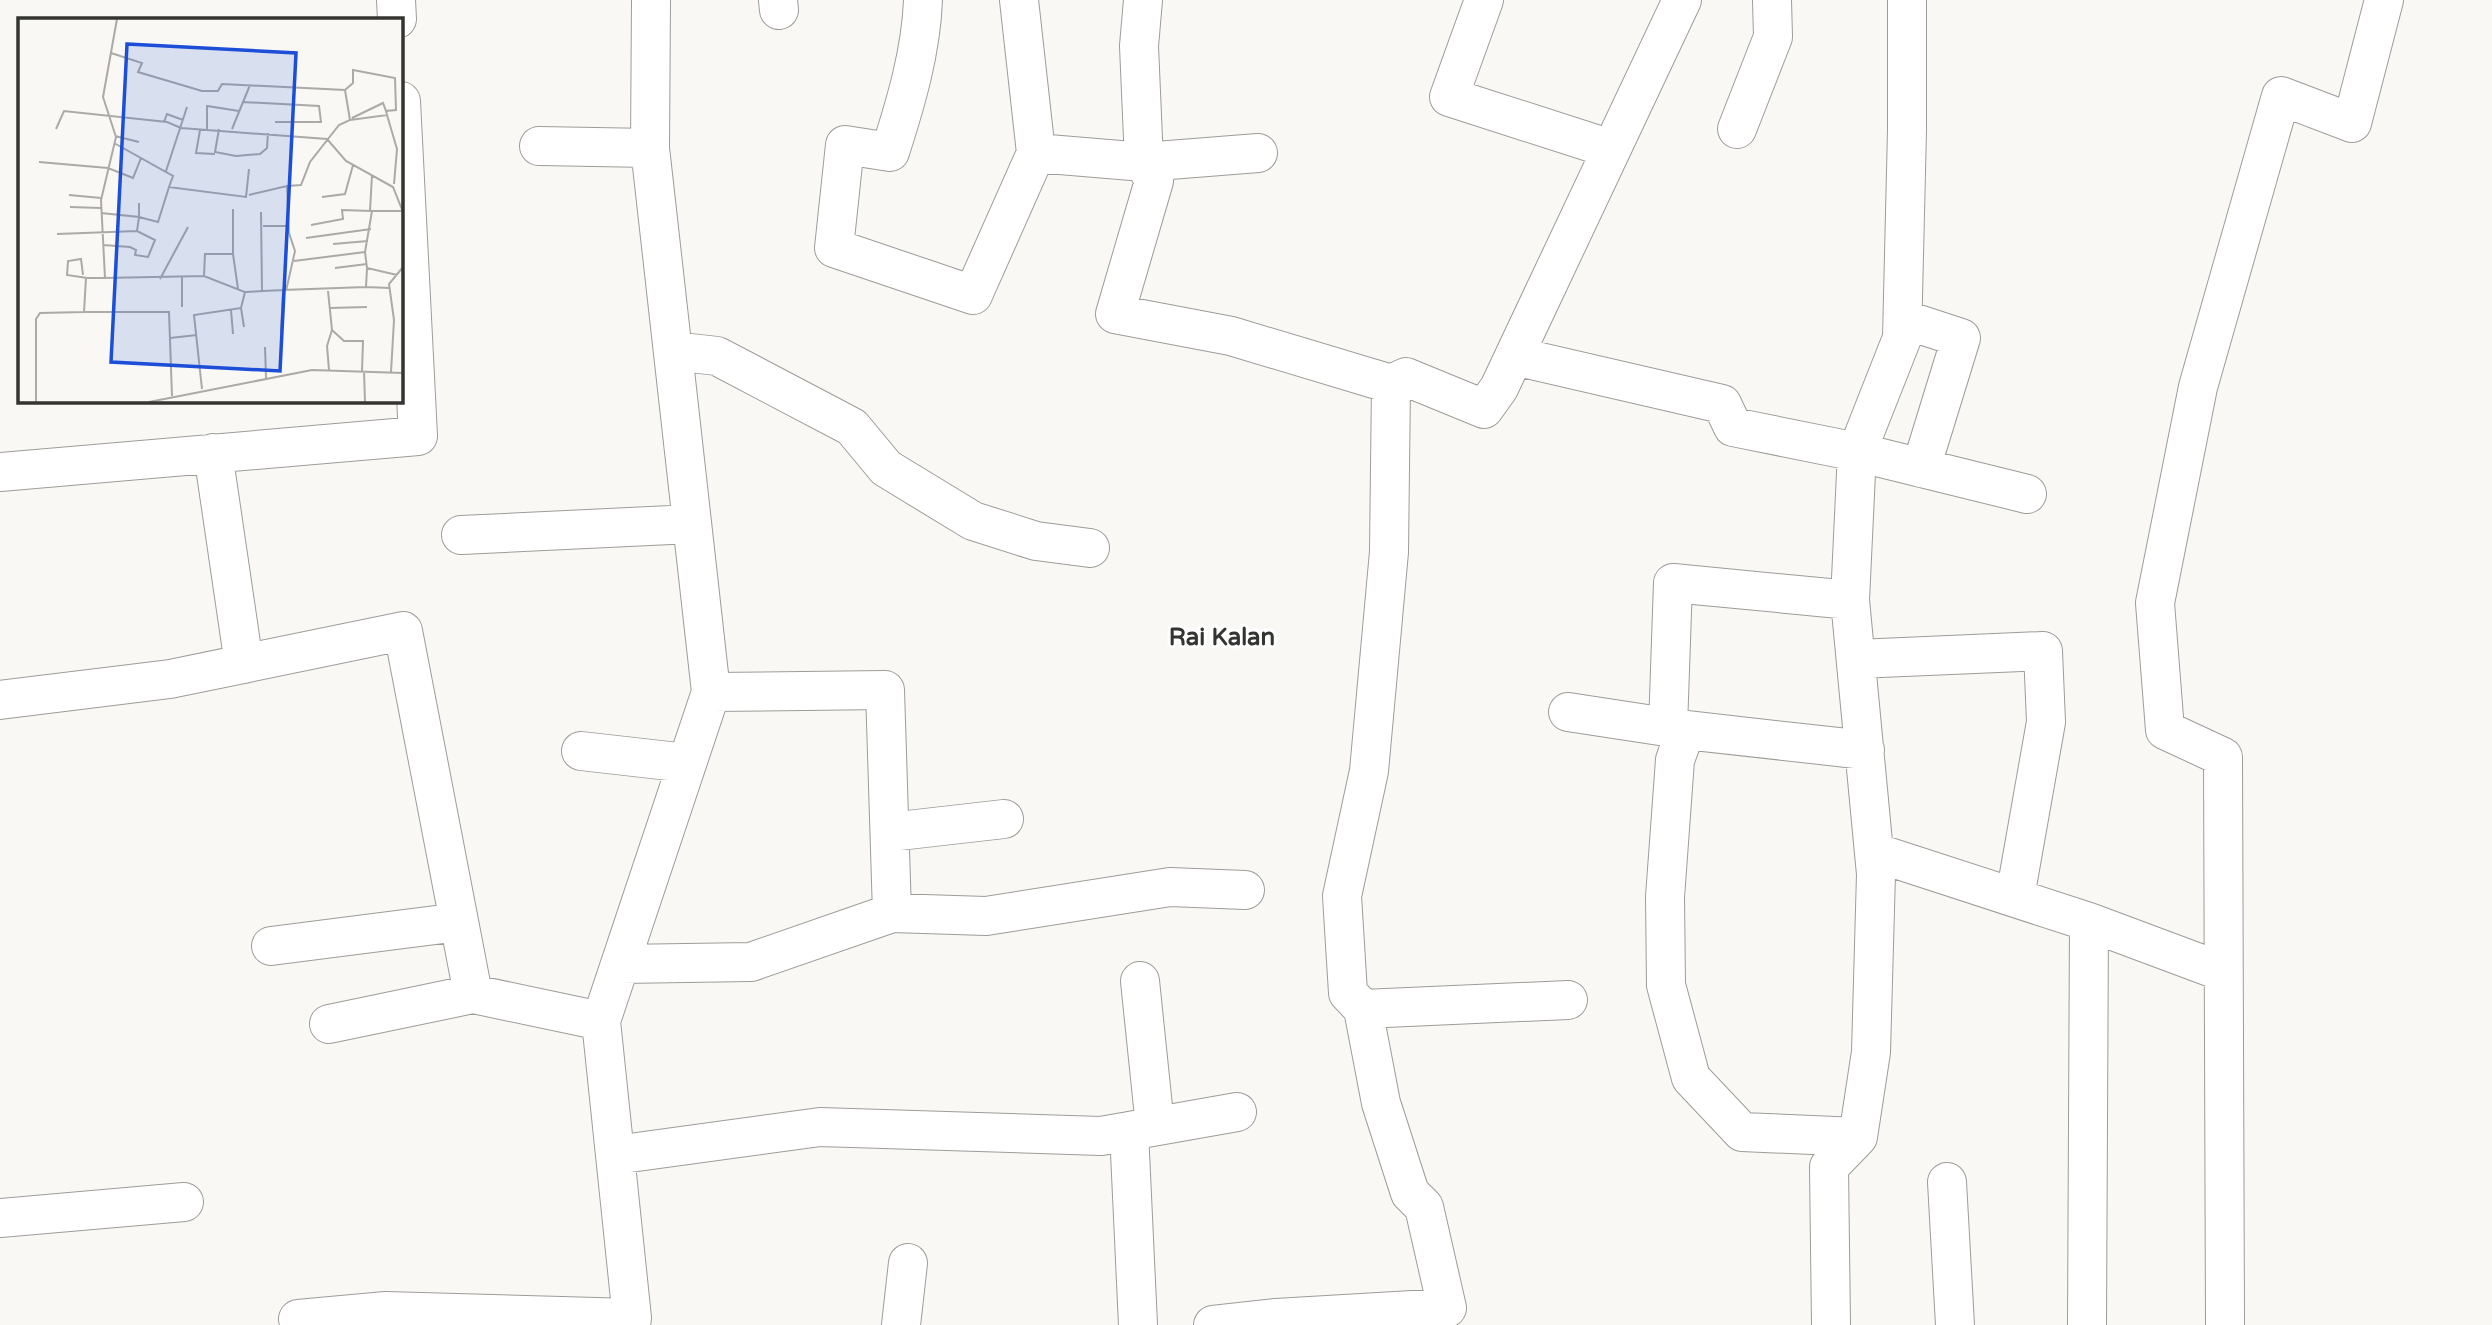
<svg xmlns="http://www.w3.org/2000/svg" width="2492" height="1325" viewBox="0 0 2492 1325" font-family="'Varela Round',sans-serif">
	<rect width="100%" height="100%" fill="#f9f8f4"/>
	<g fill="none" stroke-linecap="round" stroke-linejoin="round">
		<g stroke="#9d9c98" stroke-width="40">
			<path id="minor" d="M 396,0 L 397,19
				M 778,0 L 779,10
				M 923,0 C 921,52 906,102 890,152 L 845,145 L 834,248 L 973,295 L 1036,153 L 1019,0
				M 1484,0 L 1449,97 L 1611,149
				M 1737,129 L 1773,37 L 1772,0
				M 539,146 L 650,148
				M 1036,153 L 1144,162 L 1139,46 L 1143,0
				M 1258,153 L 1144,162 L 1154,181 L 1115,314 L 1231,336 L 1391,384 L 1389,552 L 1369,771 L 1342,896 L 1348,993 L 1363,1009 L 1568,1000
				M 1903,319 L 1961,338 L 1921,468
				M 673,351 L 717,356 L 852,427 L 886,468 L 973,521 L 1036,541 L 1090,548
				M 1514,356 L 1722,404 L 1733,427 L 1857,452 L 2027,494
				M 1391,384 L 1406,377 L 1484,409 L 1499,388 L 1682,0
				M 213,453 L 244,664
				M 0,472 L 418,436 L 401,101
				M 461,535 L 692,524
				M 1857,659 L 2043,651 L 2046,722 L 2015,897
				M 0,700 L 170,679 L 403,631 L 473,994
				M 1568,712 L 1686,730
				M 1668,727 L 1673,583 L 1850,600
				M 581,751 L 687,763
				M 890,832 L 1004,819
				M 1874,852 L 2089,922 L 2223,972
				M 892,913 L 986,916 L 1170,887 L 1245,890
				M 271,946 L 459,922
				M 620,964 L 751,962 L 892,913 L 885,690 L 711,692
				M 1140,981 L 1155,1126
				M 601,1021 L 632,1318
				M 329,1024 L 473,994 L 601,1021 L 711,692 L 650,148 L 651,0
				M 1129,1131 L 1138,1325
				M 1858,1137 L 1742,1132 L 1691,1078 L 1666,985 L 1665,897 L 1675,760 L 1686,730 L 1865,750
				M 615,1155 L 820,1127 L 1101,1136 L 1237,1112
				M 1947,1182 L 1955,1325
				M 0,1218 L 184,1202
				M 298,1319 L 386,1311 L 632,1318 L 631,1325
				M 901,1325 L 908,1263
				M 1213,1325 L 1276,1318 L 1447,1308 L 1424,1207 L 1410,1193 L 1381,1103 L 1363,1009
				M 1831,1325 L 1829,1167 L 1858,1137 L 1871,1052 L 1876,874 L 1850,600 L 1857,452 L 1902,338 L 1907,130 L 1907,0
				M 2087,1325 L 2089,922
				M 2225,1325 L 2223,757 L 2165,730 L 2155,603 L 2198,387 L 2281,96 L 2352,123 L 2384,0"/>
		</g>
		<use href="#minor" stroke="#fff" stroke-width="38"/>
	</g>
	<g text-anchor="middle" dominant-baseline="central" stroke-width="6" stroke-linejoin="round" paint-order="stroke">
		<g font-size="24" font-weight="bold" fill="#343432" stroke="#fff">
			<text x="1222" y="637">Rai Kalan</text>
		</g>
	</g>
	<g transform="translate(18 18)">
		<rect width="385" height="385" fill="#f9f8f4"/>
		<path fill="none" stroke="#aaaaa6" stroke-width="2" d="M 93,35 L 124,45 L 120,54 L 184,73 L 200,73 L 204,66 L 327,72 L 332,102 L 321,107 L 292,144 L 283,167 L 269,168M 327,72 L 335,65 L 335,52 L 377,60 L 378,92 L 368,93 L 369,97M 224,84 L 301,88 L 303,104 L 257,104M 334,100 L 365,85 L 368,93M 332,102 L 369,97 L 379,131 L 376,166M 146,104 L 149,96 L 165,102M 38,111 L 46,93 L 149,104 L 163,110 L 309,121 L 328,143 L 375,169 L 385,194M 201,111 L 197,134 L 218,138 L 242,136 L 249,130 L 250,115M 214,111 L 232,67M 182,112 L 178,135 L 197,136M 189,112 L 189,88 L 221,93M 97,118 L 121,124M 96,125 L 155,158 L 151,169M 21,144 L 90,150 L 115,160 L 123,140M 148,153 L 169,89M 51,177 L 83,180M 231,177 L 269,168 L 271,215 L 277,233 L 268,273M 304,179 L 327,176 L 335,147M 121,185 L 121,199 L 140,204 L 151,169 L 228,179 L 231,151M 52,189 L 83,190M 215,191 L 215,236M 352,193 L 354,157M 243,194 L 244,273M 83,195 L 121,199 L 119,213M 293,207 L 325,201 L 324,192 L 354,193M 245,208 L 270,208M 39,216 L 119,213 L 137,222 L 130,239 L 117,237 L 118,232 L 112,229 L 85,227M 288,220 L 353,211M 315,226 L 350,223M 276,243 L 347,234M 317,250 L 349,246M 349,250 L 348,269 L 372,270M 65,257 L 63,241 L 50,243 L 49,257 L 69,260M 379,257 L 349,250 L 347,234 L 354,193 L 383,193M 186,258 L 187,236 L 215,236 L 220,271M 85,260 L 186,258 L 227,274 L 223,290 L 226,309M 142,261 L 170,209M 310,273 L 314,312 L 309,328 L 311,352M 227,274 L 265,272M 164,289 L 164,259M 312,290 L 349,289M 213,292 L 215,316M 66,294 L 151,294 L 154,378M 314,312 L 326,323 L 345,323 L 344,353M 263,315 L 265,272 L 348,269M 152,320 L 179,317M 247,329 L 248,360M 346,353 L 347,384M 373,354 L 376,302 L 371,266 L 385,249M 184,371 L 176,297 L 223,290M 18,384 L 18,301 L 22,295 L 66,294 L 68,260 L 87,260 L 83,182 L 98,119 L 85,79 L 99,1M 131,384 L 294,352 L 385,355"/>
		<path fill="#1d4ed8" fill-opacity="0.15" stroke="#1d4ed8" stroke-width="3.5" d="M 109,26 L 278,35 L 262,353 L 93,344 Z"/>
		<rect width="385" height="385" fill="none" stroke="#343432" stroke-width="3.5"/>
	</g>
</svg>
